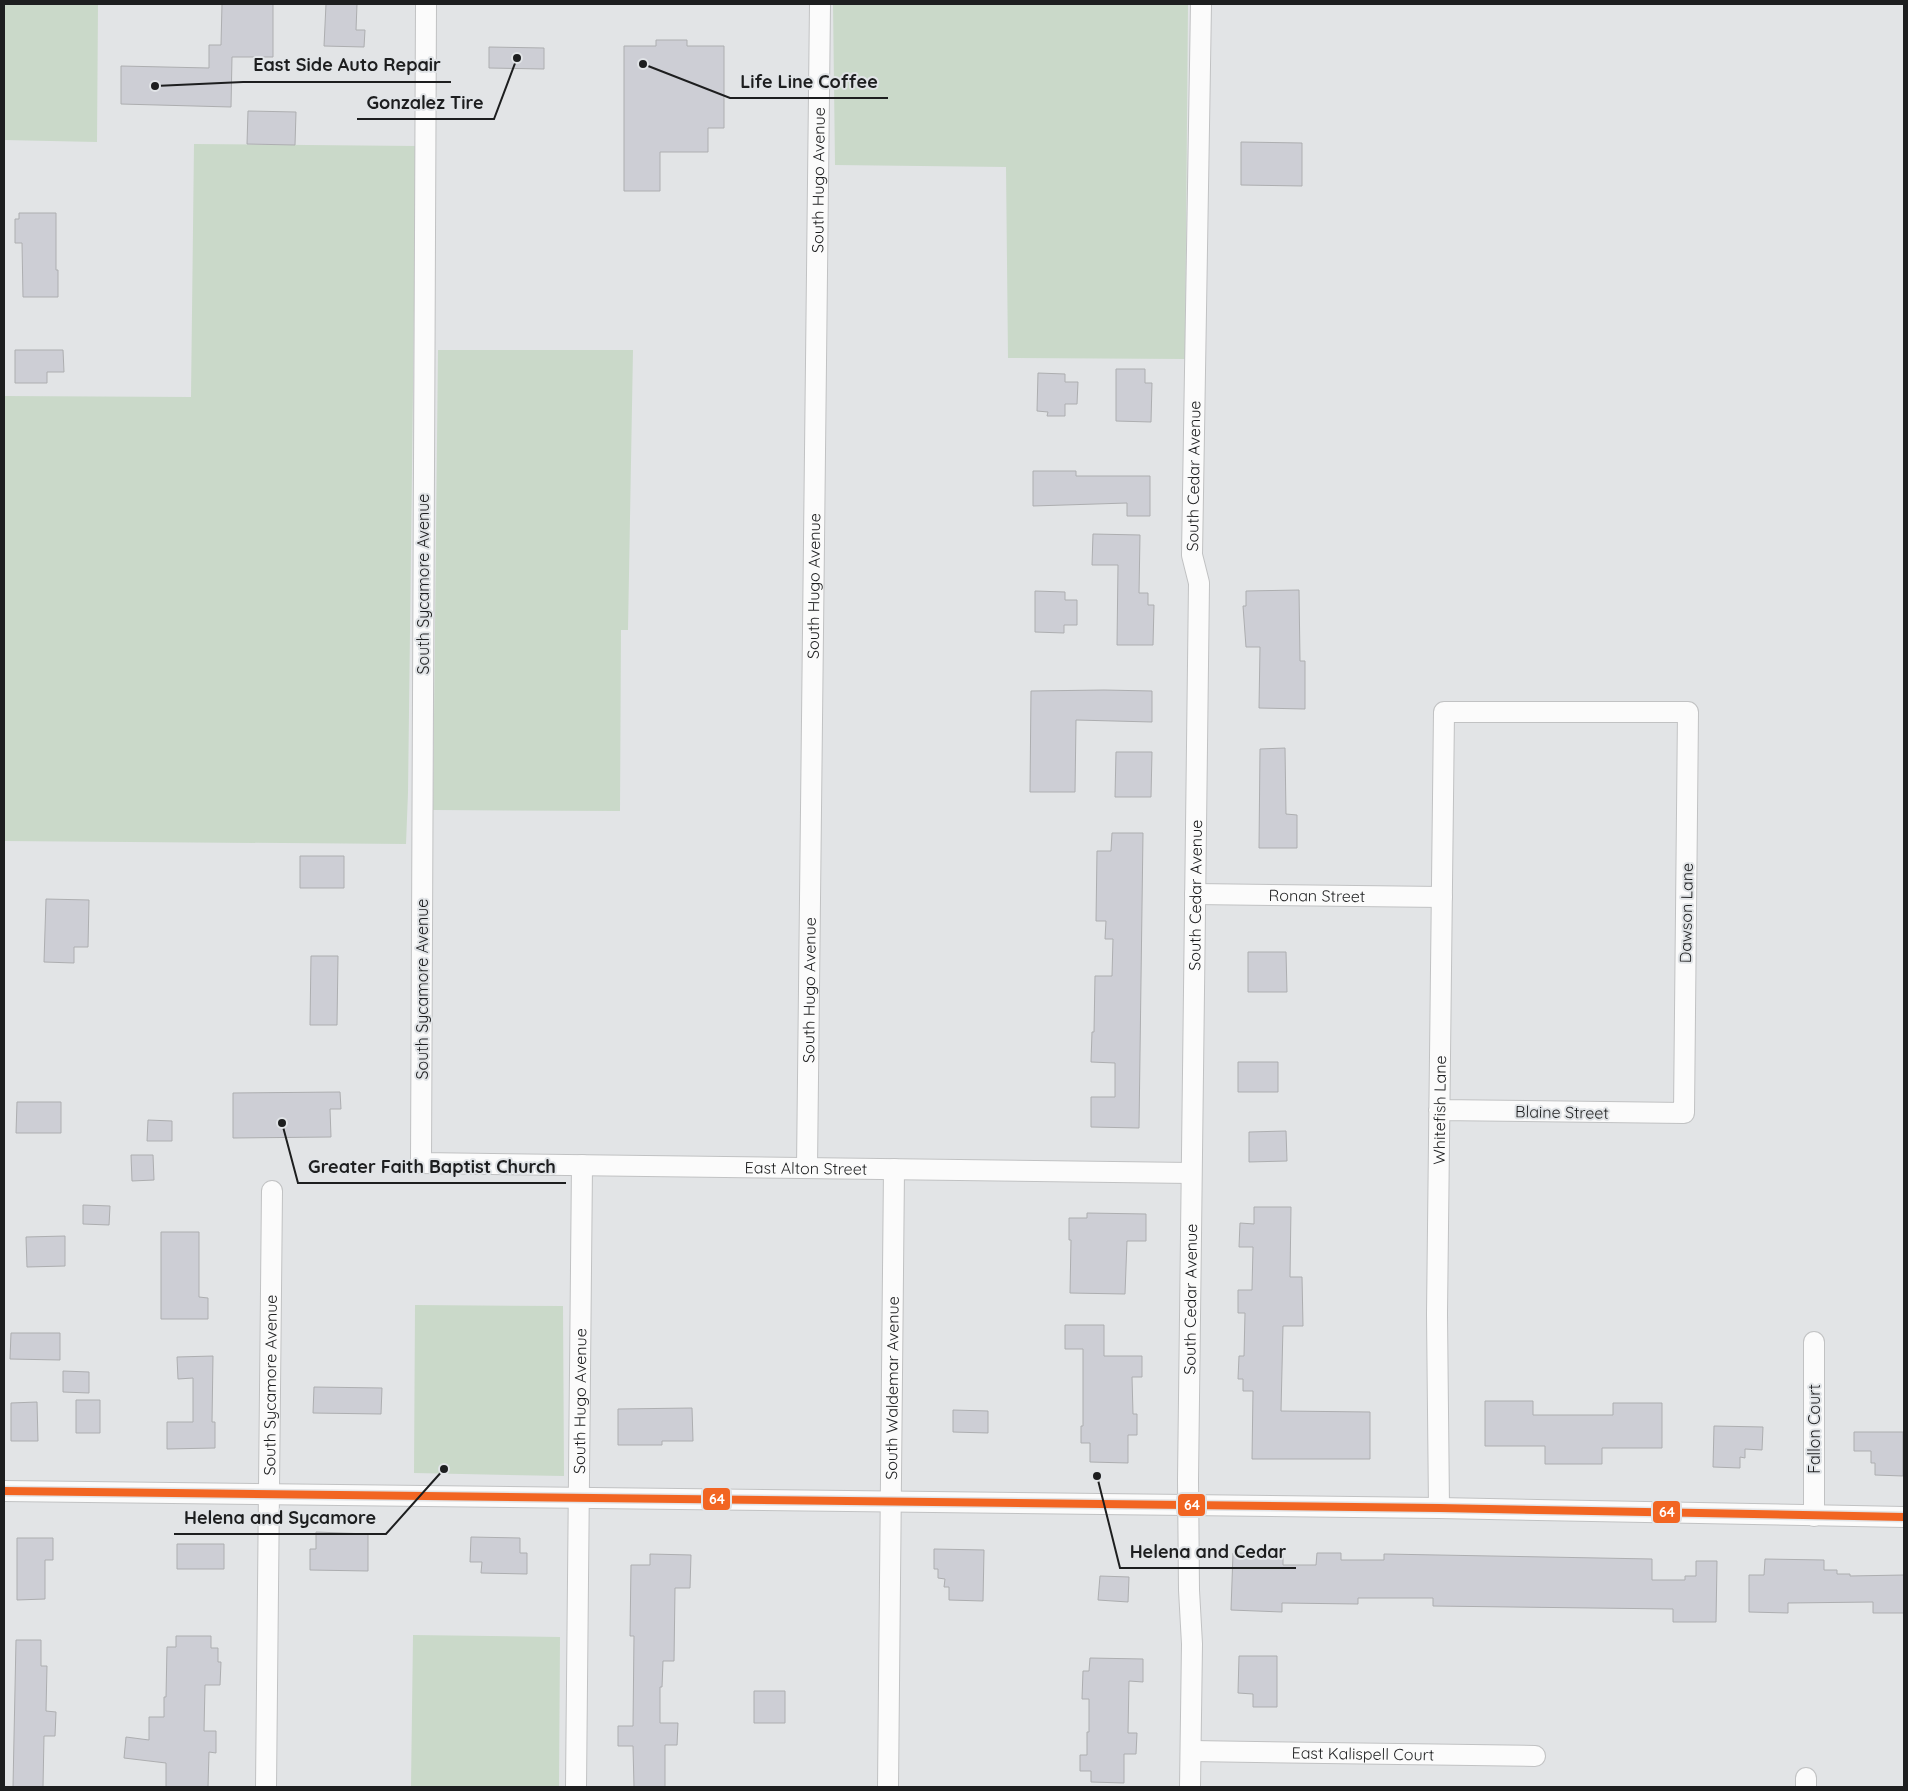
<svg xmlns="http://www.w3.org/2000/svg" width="1908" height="1791" viewBox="0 0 1908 1791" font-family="Quicksand,sans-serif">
	<rect width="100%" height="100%" fill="#e2e4e6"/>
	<path fill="#cad9c9" d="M 4,4 L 98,4 L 97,142 L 4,140 Z
		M 833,4 L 1188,4 L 1185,359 L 1008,358 L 1006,167 L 835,165 Z
		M 194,144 L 416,146 L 408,793 L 406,844 L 4,841 L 4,396 L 191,397 Z
		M 438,350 L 633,350 L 628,630 L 621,630 L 620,811 L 433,810 Z
		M 415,1305 L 563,1306 L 564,1476 L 414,1473 Z
		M 413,1635 L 560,1637 L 559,1787 L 411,1787 Z"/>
	<path fill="#cdced5" stroke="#adaeb0" d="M 222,4 L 273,4 L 273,57 L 232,57 L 231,107 L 121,104 L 121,66 L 209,68 L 209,45 L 221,45 Z
		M 326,4 L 357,4 L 356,30 L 365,30 L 364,47 L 324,46 Z
		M 656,40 L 687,40 L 687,46 L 724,46 L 724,128 L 708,128 L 708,152 L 660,152 L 660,191 L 624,191 L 624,46 L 656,46 Z
		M 489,47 L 544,48 L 544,69 L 489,68 Z
		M 248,111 L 296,112 L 295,145 L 247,144 Z
		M 1241,142 L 1302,143 L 1302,186 L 1241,185 Z
		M 19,213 L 56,213 L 56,270 L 58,270 L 58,297 L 23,297 L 22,243 L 15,243 L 15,219 L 19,219 Z
		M 15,350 L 63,350 L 64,372 L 47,372 L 47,383 L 15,383 Z
		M 1116,369 L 1145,369 L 1145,383 L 1152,383 L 1151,422 L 1116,421 Z
		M 1038,373 L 1065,374 L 1065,382 L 1078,382 L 1077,404 L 1065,404 L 1065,416 L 1047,416 L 1048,412 L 1037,411 Z
		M 1033,471 L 1076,471 L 1076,476 L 1150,476 L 1150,516 L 1127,516 L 1127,503 L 1033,506 Z
		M 1093,534 L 1140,535 L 1139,593 L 1148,593 L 1148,605 L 1154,605 L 1153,645 L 1117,645 L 1118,565 L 1092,565 Z
		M 1299,590 L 1300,661 L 1305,661 L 1305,709 L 1259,708 L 1260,647 L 1246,647 L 1243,606 L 1246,606 L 1246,591 Z
		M 1035,591 L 1065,592 L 1065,600 L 1077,600 L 1077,625 L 1064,625 L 1064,633 L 1035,632 Z
		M 1104,690 L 1152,691 L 1152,722 L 1076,720 L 1075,792 L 1030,792 L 1031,691 Z
		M 1285,748 L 1286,814 L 1297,815 L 1297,848 L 1259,848 L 1260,749 Z
		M 1116,752 L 1152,752 L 1151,797 L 1115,797 Z
		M 1112,833 L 1143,833 L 1139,1128 L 1091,1127 L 1091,1097 L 1115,1097 L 1115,1063 L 1091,1062 L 1092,1032 L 1094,1032 L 1095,976 L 1112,976 L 1113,939 L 1105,939 L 1106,921 L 1096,921 L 1097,851 L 1111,851 Z
		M 300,856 L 344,856 L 344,888 L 300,888 Z
		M 46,899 L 89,900 L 88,947 L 74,947 L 74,963 L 44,962 Z
		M 1248,952 L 1286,952 L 1287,992 L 1248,992 Z
		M 311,956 L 338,956 L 337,1025 L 310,1025 Z
		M 1238,1062 L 1278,1062 L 1278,1092 L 1238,1092 Z
		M 340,1092 L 341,1109 L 330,1109 L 331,1137 L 233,1138 L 233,1093 Z
		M 17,1102 L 61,1102 L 61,1133 L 16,1133 Z
		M 148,1120 L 172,1121 L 172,1141 L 147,1141 Z
		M 1286,1131 L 1287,1161 L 1249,1162 L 1249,1132 Z
		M 131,1155 L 153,1155 L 154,1180 L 132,1181 Z
		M 83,1205 L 110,1206 L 109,1225 L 83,1224 Z
		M 1254,1207 L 1291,1207 L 1290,1277 L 1302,1277 L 1303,1326 L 1283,1326 L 1281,1411 L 1370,1412 L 1370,1459 L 1252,1459 L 1253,1391 L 1243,1391 L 1243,1379 L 1238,1379 L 1239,1356 L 1244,1356 L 1245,1313 L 1238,1313 L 1238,1290 L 1252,1290 L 1253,1247 L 1239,1247 L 1240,1223 L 1254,1224 Z
		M 1087,1213 L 1146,1214 L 1146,1241 L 1127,1241 L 1125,1294 L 1070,1293 L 1071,1240 L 1069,1240 L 1069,1218 L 1087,1218 Z
		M 161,1232 L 199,1232 L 199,1297 L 208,1298 L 208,1319 L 161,1319 Z
		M 65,1236 L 65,1266 L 27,1267 L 26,1237 Z
		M 1065,1325 L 1104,1325 L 1104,1356 L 1142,1356 L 1142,1377 L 1132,1377 L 1133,1414 L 1137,1414 L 1137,1435 L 1128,1435 L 1128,1463 L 1090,1462 L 1090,1443 L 1081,1443 L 1081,1426 L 1083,1426 L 1083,1349 L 1065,1349 Z
		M 11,1333 L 60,1333 L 60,1360 L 10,1359 Z
		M 213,1356 L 212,1422 L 215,1422 L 215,1448 L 167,1449 L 167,1422 L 193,1422 L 193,1378 L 178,1379 L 177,1357 Z
		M 63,1371 L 89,1372 L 89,1393 L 63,1392 Z
		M 314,1387 L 382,1388 L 381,1414 L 313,1413 Z
		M 76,1400 L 100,1400 L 100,1433 L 76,1433 Z
		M 1485,1401 L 1533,1401 L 1533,1415 L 1613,1415 L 1613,1403 L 1662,1403 L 1662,1448 L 1602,1448 L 1602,1464 L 1545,1464 L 1545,1446 L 1485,1446 Z
		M 37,1402 L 38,1441 L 11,1441 L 11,1403 Z
		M 692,1408 L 693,1441 L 662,1441 L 662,1445 L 618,1445 L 618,1409 Z
		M 953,1410 L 988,1411 L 988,1433 L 953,1432 Z
		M 1714,1426 L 1763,1427 L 1762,1450 L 1745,1449 L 1745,1458 L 1740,1457 L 1740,1468 L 1713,1467 Z
		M 1854,1432 L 1903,1432 L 1903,1476 L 1875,1475 L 1875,1463 L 1871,1463 L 1871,1451 L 1854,1451 Z
		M 316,1532 L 368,1534 L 368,1571 L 310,1570 L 310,1549 L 316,1549 Z
		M 471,1537 L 520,1538 L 520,1553 L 527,1553 L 527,1574 L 481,1573 L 482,1562 L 470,1562 Z
		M 17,1538 L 53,1538 L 53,1560 L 45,1560 L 45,1599 L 17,1600 Z
		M 177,1544 L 224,1544 L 224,1569 L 177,1569 Z
		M 934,1549 L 984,1550 L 983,1601 L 949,1600 L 949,1587 L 944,1587 L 945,1579 L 938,1578 L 938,1569 L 934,1569 Z
		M 1233,1553 L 1283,1554 L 1283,1565 L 1316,1565 L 1317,1553 L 1341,1553 L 1341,1560 L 1384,1560 L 1384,1554 L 1652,1559 L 1652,1580 L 1685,1580 L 1685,1576 L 1696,1576 L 1696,1561 L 1717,1561 L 1716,1622 L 1673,1622 L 1673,1609 L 1433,1606 L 1433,1598 L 1358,1598 L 1358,1604 L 1282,1603 L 1282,1612 L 1231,1610 Z
		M 650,1554 L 691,1555 L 690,1588 L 675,1588 L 674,1661 L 663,1661 L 662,1687 L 660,1687 L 660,1723 L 678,1723 L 677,1745 L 665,1745 L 665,1787 L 634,1787 L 633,1746 L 618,1746 L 618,1726 L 633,1726 L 634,1636 L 630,1636 L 631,1565 L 650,1565 Z
		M 1765,1559 L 1824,1560 L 1824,1570 L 1837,1570 L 1837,1574 L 1850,1574 L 1850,1576 L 1904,1575 L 1904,1613 L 1873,1613 L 1873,1602 L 1788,1603 L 1788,1613 L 1749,1612 L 1749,1575 L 1764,1575 Z
		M 1100,1576 L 1129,1577 L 1128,1602 L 1098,1600 Z
		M 176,1636 L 211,1636 L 211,1648 L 218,1648 L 218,1662 L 221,1662 L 220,1685 L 205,1685 L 204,1731 L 216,1731 L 216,1753 L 209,1752 L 208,1787 L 166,1787 L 166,1763 L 124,1758 L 126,1737 L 149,1740 L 149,1717 L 164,1717 L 164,1697 L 166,1697 L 167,1647 L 176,1647 Z
		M 16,1640 L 41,1640 L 41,1666 L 47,1666 L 46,1711 L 56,1712 L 55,1736 L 44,1736 L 43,1787 L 13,1787 Z
		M 1239,1656 L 1277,1656 L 1277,1707 L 1253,1707 L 1253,1694 L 1238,1693 Z
		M 1090,1658 L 1143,1659 L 1143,1682 L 1129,1681 L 1128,1733 L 1137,1733 L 1136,1754 L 1124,1754 L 1124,1783 L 1091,1782 L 1091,1771 L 1080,1771 L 1080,1755 L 1087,1755 L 1087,1732 L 1089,1732 L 1089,1699 L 1082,1699 L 1083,1671 L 1089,1671 Z
		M 754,1691 L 785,1691 L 785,1723 L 754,1723 Z"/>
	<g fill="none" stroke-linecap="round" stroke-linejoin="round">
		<g stroke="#c1c2c3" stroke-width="22">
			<g id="street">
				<path id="s1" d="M 426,4 L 421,1163 L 1191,1173"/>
				<path id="s2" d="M 1195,894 L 1442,897"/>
				<path id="s3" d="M 807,1168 L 820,4"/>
				<path d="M 1814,1342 L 1814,1516"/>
				<path d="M 4,1491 L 1439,1508 L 1904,1517"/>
				<path id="s4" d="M 1439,1508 L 1437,1314 L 1444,712 L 1688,712 L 1684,1113 L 1439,1110"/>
				<path id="s5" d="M 1191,1751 L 1535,1756"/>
				<path d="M 1806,1778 L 1806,1787"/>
				<path id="s6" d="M 266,1787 L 272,1191"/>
				<path id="s7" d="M 576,1787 L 582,1165"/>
				<path id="s8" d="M 888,1787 L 894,1169"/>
				<path id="s9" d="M 1190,1787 L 1192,1644 L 1189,1590 L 1188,1480 L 1199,583 L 1192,555 L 1201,4"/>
			</g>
		</g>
		<use href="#street" stroke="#fbfbfb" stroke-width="20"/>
		<g stroke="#e1e4e7" stroke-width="11">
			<path id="bus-1" d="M 4,1491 L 1439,1508 L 1904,1517"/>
		</g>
		<use href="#bus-1" stroke="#f26522" stroke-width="8"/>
	</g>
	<g text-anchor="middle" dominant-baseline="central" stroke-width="4" stroke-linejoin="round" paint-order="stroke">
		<g font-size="16" fill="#1d1e1f" stroke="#e1e4e7">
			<text stroke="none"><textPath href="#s3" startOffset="988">South Hugo Avenue</textPath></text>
			<text stroke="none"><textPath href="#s9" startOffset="1312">South Cedar Avenue</textPath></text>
			<text transform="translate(423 584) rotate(-90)">South Sycamore Avenue</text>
			<text stroke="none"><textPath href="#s3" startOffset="582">South Hugo Avenue</textPath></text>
			<text stroke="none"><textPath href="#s9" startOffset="892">South Cedar Avenue</textPath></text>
			<text stroke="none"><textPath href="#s2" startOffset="122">Ronan Street</textPath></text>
			<text transform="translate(1686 913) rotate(-89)">Dawson Lane</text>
			<text transform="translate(422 989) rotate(-90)">South Sycamore Avenue</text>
			<text stroke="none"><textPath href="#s3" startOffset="178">South Hugo Avenue</textPath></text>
			<text stroke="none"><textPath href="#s4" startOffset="398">Whitefish Lane</textPath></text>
			<text transform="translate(1562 1112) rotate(1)">Blaine Street</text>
			<text stroke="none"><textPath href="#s1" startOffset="1544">East Alton Street</textPath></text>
			<text stroke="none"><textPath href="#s9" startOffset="488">South Cedar Avenue</textPath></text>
			<text stroke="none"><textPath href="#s6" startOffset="402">South Sycamore Avenue</textPath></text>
			<text stroke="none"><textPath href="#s8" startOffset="399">South Waldemar Avenue</textPath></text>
			<text stroke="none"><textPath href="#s7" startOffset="386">South Hugo Avenue</textPath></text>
			<text transform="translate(1814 1429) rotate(-90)">Fallon Court</text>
			<text stroke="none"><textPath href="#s5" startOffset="172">East Kalispell Court</textPath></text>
		</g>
	</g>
	<path fill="none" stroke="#1d1e1f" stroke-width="2" d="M155 86L243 82H451M643 64L730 98H888M517 58L494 119H357M282 1123L298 1183H566M444 1469L386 1534H174M1097 1476L1120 1568H1296"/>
	<g fill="#1d1e1f" stroke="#e1e4e7" stroke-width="2">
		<circle cx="155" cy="86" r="5"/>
		<circle cx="643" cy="64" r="5"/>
		<circle cx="517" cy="58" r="5"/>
		<circle cx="282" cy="1123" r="5"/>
		<circle cx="444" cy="1469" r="5"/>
		<circle cx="1097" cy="1476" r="5"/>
	</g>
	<g font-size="18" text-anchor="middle" font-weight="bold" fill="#1d1e1f" stroke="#e1e4e7" stroke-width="4" stroke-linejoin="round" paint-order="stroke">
		<text x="347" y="71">East Side Auto Repair</text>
		<text x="809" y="88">Life Line Coffee</text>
		<text x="425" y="109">Gonzalez Tire</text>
		<text x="432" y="1173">Greater Faith Baptist Church</text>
		<text x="280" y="1524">Helena and Sycamore</text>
		<text x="1208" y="1558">Helena and Cedar</text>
	</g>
	<g stroke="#e1e4e7" stroke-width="2">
		<rect x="702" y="1487" width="29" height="24" rx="5" fill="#f26522"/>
		<rect x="1177" y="1493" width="29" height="24" rx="5" fill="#f26522"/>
		<rect x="1652" y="1500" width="29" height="24" rx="5" fill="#f26522"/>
	</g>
	<g font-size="14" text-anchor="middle" font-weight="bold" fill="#fff">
		<text x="717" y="1504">64</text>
		<text x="1192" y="1510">64</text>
		<text x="1667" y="1517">64</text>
	</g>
	<rect width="1908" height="1791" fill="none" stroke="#1d1e1f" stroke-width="10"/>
</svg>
